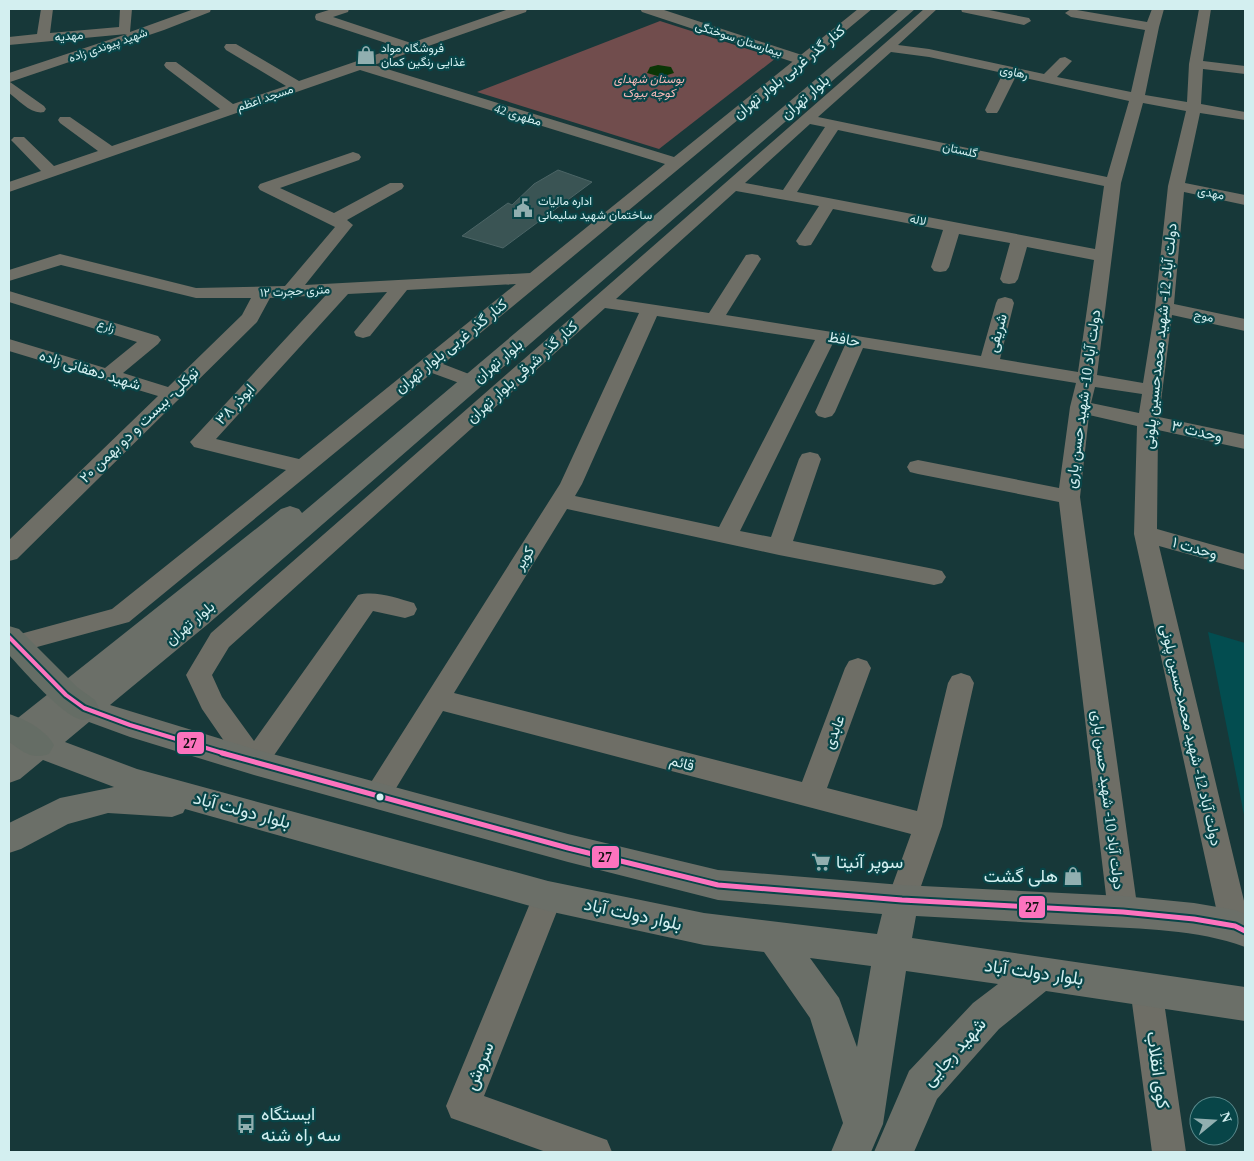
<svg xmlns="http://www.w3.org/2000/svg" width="1254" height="1161" viewBox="0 0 1254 1161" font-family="'Times New Roman',Vazirmatn,serif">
	<rect width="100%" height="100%" fill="#173839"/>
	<path fill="#034d50" d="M 1208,632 L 1245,643 L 1245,820 Z"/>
	<path fill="#714d4d" d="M 660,21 L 776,58 L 659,149 L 477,92 Z"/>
	<path fill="#0b3606" d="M 658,65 L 671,67 L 674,73 L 661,77 L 647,73 L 650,67 Z"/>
	<path fill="#3a5454" stroke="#4c6566" d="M 558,170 L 592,182 L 503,248 L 462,236 L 508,203 L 512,205 L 534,184 Z"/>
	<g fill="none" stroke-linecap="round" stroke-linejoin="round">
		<path fill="#6e6e66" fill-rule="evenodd" d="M 41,9 L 53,9 L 50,33 L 119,27 L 120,9 L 132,9 L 130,32 L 194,9 L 211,9 L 210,12 L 164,30 L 10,82 L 44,106 L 46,109 L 44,112 C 31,115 19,100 9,93 L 9,73 L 127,34 L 9,45 L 9,37 L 37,34 Z
			M 332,9 L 349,9 L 348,12 L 333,17 L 411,43 L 509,9 L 527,9 L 526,12 L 374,65 L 674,157 L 858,9 L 872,9 L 443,364 L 469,374 L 472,378 L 469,382 L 462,384 L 432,373 L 129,622 L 15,653 L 9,651 L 9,637 L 112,609 L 286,470 L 194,447 L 190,442 L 326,295 L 270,298 L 257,322 L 17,559 L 9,561 L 9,540 L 158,396 L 9,351 L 9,339 L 105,368 L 137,342 L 9,302 L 9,291 L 158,336 L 161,340 L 158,344 L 123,373 L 168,387 L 242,315 L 251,298 L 196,298 L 61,265 L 9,281 L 9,270 L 60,254 L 196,288 L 285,286 L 335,227 L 260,190 L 258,187 L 260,184 L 353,152 L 359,154 L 361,157 L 359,160 L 280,188 L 334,213 L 390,183 L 402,183 L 404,186 L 402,189 L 347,220 L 353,225 L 305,285 L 530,273 L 665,164 L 360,70 L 9,192 L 9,182 L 41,171 L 14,143 L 11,140 L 14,137 L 24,137 L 54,166 L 98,151 L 60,123 L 58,120 L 60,117 L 70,117 L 112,146 L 220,109 L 166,68 L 164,65 L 166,62 L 176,62 L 233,104 L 286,86 L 226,50 L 224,47 L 226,44 L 236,44 L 299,81 L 398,47 L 316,20 L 315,17 L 316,14 ZM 516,284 L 299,459 L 216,439 L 348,294 L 387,292 L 354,332 L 356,336 L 363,338 L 370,336 L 407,290 Z
			M 924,9 L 937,9 L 898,45 L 929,49 L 1044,74 L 1060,58 L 1065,57 L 1072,61 L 1057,77 L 1131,92 L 1145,30 L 1071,17 L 1065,13 L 1071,9 L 1147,22 L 1152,9 L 1164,9 L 1159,27 L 1145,95 L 1187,102 L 1189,64 L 1199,9 L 1211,9 L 1203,61 L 1245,66 L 1245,74 L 1203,69 L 1201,104 L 1245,112 L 1245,120 L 1200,113 L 1185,183 L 1245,195 L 1245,205 L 1184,192 L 1174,304 L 1245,319 L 1245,331 L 1172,315 L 1159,417 L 1245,435 L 1245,449 L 1158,430 L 1157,529 L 1245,554 L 1245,570 L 1159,546 L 1245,905 L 1245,936 L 1235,940 L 1224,936 L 1220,926 L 1134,534 L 1137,426 L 1089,415 L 1080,497 L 1138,912 L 1134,922 L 1123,925 L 1112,922 L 1108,912 L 1059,502 L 918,474 L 910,472 L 907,467 L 910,462 L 918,460 L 1059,488 L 1070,407 L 1076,383 L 863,348 L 835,412 L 832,416 L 825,418 L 818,416 L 815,412 L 845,345 L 833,343 L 740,531 L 771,537 L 799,459 L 802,454 L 810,452 L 818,454 L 821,459 L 793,541 L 934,569 L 942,571 L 946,577 L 942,583 L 934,585 L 779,555 L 567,509 L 454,693 L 802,782 L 845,668 L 849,661 L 858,658 L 867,661 L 871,668 L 827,788 L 917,811 L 948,683 L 952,676 L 961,673 L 970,676 L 974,683 L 942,826 L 913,909 L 902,913 L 891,909 L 887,900 L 911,834 L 443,711 L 387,803 L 377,807 L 367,803 L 363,795 L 560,484 L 639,313 L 605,308 L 229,647 L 212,675 L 222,697 L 254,741 L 358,595 C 375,590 397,598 414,603 L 417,609 L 414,615 L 405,618 L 373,611 L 264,770 L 254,773 L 244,770 L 202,709 L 186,675 L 211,633 ZM 891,52 L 929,57 L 1003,73 L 985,110 L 987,113 L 997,113 L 999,110 L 1016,76 L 1129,101 L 1107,177 L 818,117 ZM 1143,103 L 1186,111 L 1168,186 L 1155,308 L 1143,383 L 1097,375 L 1121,183 ZM 810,124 L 825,127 L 783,190 L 745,183 ZM 838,130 L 1104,186 L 1095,249 L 797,192 ZM 736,191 L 819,206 L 796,241 L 799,245 L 805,246 L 811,245 L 833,209 L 943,230 L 931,267 L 934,271 L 940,272 L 946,271 L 949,267 L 959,234 L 1010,243 L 1000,279 L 1003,283 L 1009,284 L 1015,283 L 1018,279 L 1027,247 L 1094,260 L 1078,372 L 1000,359 L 1014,303 L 1012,299 L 1005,297 L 998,299 L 996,303 L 981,356 L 726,315 L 761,259 L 758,255 L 752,254 L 746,255 L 709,313 L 616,299 ZM 657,316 L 815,340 L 719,527 L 575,496 L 582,484 ZM 1095,387 L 1142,394 L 1139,413 L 1091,403 Z
			M 961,9 L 984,9 L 1029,18 L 1031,21 L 1024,25 L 962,12 Z
			M 548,883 L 559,887 L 563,896 L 484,1096 L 607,1140 L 612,1152 L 546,1152 L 451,1118 L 446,1106 L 533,896 L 537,887 Z
			M 1146,973 L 1157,978 L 1162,988 L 1186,1152 L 1152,1152 L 1130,988 L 1135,978 Z"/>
		<path fill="#6e6e66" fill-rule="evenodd" d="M 640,9 L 661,9 L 808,57 L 810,60 L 808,63 L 796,63 L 642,12 Z"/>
		<path fill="#6b6f68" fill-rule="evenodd" d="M 899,9 L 915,9 L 208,624 L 110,705 L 254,749 L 568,834 L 718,870 L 902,885 L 1123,896 L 1194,903 L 1235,910 L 1245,914 L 1245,947 C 1197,929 1141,929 1091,926 C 1033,923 974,919 916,916 L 912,938 L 1245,987 L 1245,1021 L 1046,991 L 999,1029 L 937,1099 L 914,1152 L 874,1152 L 909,1071 L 973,1003 L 998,984 L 906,971 L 883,1124 L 871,1152 L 831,1152 L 843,1123 L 810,1018 L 764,952 L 704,945 L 548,911 L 185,809 L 183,813 L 172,817 L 108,813 L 68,824 L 21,849 L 9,853 L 9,823 L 60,798 L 114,787 L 43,760 L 20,779 L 9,783 L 9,725 L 281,509 L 290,506 L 299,509 L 302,513 ZM 89,722 L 130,737 L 254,775 L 568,862 L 718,900 L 882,914 L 877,934 L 704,913 L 548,881 L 137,769 L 65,742 ZM 810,958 L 871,966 L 857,1047 L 839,998 Z"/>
		<path fill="#656d65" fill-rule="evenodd" d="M 9,626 L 19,629 L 77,687 L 95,700 L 99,708 L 95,716 C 91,717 87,720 83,720 C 64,718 23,670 9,655 Z
			M 9,714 C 25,719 46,730 54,745 L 49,754 C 31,760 24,752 9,742 Z"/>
		<g stroke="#084548" stroke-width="8">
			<path id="bus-1-far1" d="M 9,637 L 66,695 L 84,708 L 130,725 L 226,754"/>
		</g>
		<g stroke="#084548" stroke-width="9">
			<path id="bus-1" d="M 222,753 L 568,848 L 718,885 L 902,900 L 1123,912 L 1194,919 L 1235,926 L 1245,931"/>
		</g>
		<use href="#bus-1-far1" stroke="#fc73be" stroke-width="4"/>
		<use href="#bus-1" stroke="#fc73be" stroke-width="5"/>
	</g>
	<defs>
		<g id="shop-bare" transform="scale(1.5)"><path d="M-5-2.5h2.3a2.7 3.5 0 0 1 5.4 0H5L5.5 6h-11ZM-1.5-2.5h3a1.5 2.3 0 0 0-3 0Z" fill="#91afb0" stroke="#084548" stroke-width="2.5" paint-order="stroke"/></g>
		<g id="civic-bare" transform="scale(1.5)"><path d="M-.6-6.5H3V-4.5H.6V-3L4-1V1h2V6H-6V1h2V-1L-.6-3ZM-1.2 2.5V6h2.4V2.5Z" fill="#91afb0" stroke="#084548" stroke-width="2.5" paint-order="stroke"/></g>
		<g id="supermarket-bare" transform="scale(1.5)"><path d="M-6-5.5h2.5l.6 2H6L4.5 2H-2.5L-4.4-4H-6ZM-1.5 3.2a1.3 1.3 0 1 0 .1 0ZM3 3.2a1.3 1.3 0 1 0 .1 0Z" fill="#91afb0" stroke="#084548" stroke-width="2.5" paint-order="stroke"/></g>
		<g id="bus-bare" transform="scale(1.5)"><path d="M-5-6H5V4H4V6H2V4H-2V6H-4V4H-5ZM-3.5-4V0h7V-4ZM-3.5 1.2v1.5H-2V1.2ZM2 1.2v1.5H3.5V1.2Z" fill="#91afb0" stroke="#084548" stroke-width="2.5" paint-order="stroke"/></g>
	</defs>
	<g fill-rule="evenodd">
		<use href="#shop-bare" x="366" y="55"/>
		<use href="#civic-bare" x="523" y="208"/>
		<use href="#supermarket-bare" x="821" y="862"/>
		<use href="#shop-bare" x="1073" y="876"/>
		<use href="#bus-bare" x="246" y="1124"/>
	</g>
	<circle fill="#d3eff0" stroke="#084548" stroke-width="2" cx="380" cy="797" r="4.5"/>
	<g text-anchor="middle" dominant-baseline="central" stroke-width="4.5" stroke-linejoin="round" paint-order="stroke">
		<g font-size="12" fill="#d3eff0" stroke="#084548">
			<text transform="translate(69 36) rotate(-5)">مهدیه</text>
			<text transform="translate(739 39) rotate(18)">بیمارستان سوختگی</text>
			<text transform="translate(108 45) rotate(-19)">شهید پیوندی زاده</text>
			<text transform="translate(1014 72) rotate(12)">رهاوی</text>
			<text transform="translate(265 98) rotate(-19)">مسجد اعظم</text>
			<text transform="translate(518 115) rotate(17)">مطهری 42</text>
			<text transform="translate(960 150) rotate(12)">گلستان</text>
			<text transform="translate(1211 193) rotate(11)">مهدی</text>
			<text transform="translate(918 220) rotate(11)">لاله</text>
			<text transform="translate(295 291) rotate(-3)">۱۲ متری حجرت</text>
			<text transform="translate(1204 316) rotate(12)">موج</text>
			<text transform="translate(106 326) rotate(17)">زارع</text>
		</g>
		<g font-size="12" fill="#d3eff0" stroke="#084548" text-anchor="start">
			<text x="381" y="48">فروشگاه مواد<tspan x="381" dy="14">غذایی رنگین کمان</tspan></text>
			<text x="538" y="201">اداره مالیات<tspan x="538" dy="14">ساختمان شهید سلیمانی</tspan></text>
		</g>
		<g font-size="12" font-style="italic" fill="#f8b9b8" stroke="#084548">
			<text x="649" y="79">بوستان شهدای<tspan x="649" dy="14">کوچه بیوک</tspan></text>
		</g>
		<g font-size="15" fill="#d3eff0" stroke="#084548">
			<text transform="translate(789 72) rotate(-39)">کنار گذر غربی بلوار تهران</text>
			<text transform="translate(805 97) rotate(-41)">بلوار تهران</text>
			<text transform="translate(997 333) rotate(-75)">شریفی</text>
			<text transform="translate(1160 336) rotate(-84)">دولت آباد 12- شهید محمدحسین پلونی</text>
			<text transform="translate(844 339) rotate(9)">حافظ</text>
			<text transform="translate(451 346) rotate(-39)">کنار گذر غربی بلوار تهران</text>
			<text transform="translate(498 361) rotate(-40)">بلوار تهران</text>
			<text transform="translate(90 370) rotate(17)">شهید دهقانی زاده</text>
			<text transform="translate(522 372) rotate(-42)">کنار گذر شرقی بلوار تهران</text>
			<text transform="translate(1083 399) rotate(-82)">دولت آباد 10- شهید حسن یاری</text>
			<text transform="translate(235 404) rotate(-47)">۳۸ ابوذر</text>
			<text transform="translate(139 425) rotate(-44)">توکلی- بیست و دو بهمن ۲۰</text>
			<text transform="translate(1197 431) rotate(13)">وحدت ۳</text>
			<text transform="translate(1195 548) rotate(16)">وحدت ۱</text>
			<text transform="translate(524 558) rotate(-58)">کویر</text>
			<text transform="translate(190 623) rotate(-40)">بلوار تهران</text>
			<text transform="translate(834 732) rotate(-69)">عابدی</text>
			<text transform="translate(1191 735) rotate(77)">دولت آباد 12- شهید محمدحسین پلونی</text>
			<text transform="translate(682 763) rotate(15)">قائم</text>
			<text transform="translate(1108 800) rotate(83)">دولت آباد 10- شهید حسن یاری</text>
		</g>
		<g font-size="18" fill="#d3eff0" stroke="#084548">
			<text transform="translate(242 810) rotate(15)">بلوار دولت آباد</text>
			<text transform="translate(633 914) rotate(12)">بلوار دولت آباد</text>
			<text transform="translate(1034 972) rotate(8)">بلوار دولت آباد</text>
			<text transform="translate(954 1052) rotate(-48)">شهید رجایی</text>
			<text transform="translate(479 1066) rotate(-68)">سروش</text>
			<text transform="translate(1158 1070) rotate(82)">کوی انقلاب</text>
		</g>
		<g font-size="18" fill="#d3eff0" stroke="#084548" text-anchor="start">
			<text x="836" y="862">سوپر آنیتا</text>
			<text x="1058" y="876" text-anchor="end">هلى گشت</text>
			<text x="261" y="1114">ایستگاه<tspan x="261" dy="21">سه راه شنه</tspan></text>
		</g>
	</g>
	<g stroke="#084548" stroke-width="2">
		<rect x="176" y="731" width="29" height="24" rx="5" fill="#fc73be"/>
		<rect x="591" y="845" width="29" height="24" rx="5" fill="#fc73be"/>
		<rect x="1018" y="895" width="28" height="24" rx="5" fill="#fc73be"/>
	</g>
	<g font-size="14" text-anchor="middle" font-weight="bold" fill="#111">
		<text x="190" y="748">27</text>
		<text x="605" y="862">27</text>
		<text x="1032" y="912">27</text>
	</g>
	<rect width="1254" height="1161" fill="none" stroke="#d3eff0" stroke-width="20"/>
	<g transform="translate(1214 1121) rotate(72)"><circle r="24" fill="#084548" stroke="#59898b"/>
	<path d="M0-4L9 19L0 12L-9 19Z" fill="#91afb0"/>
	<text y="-8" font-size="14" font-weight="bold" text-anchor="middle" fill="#d3eff0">N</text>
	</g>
</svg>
